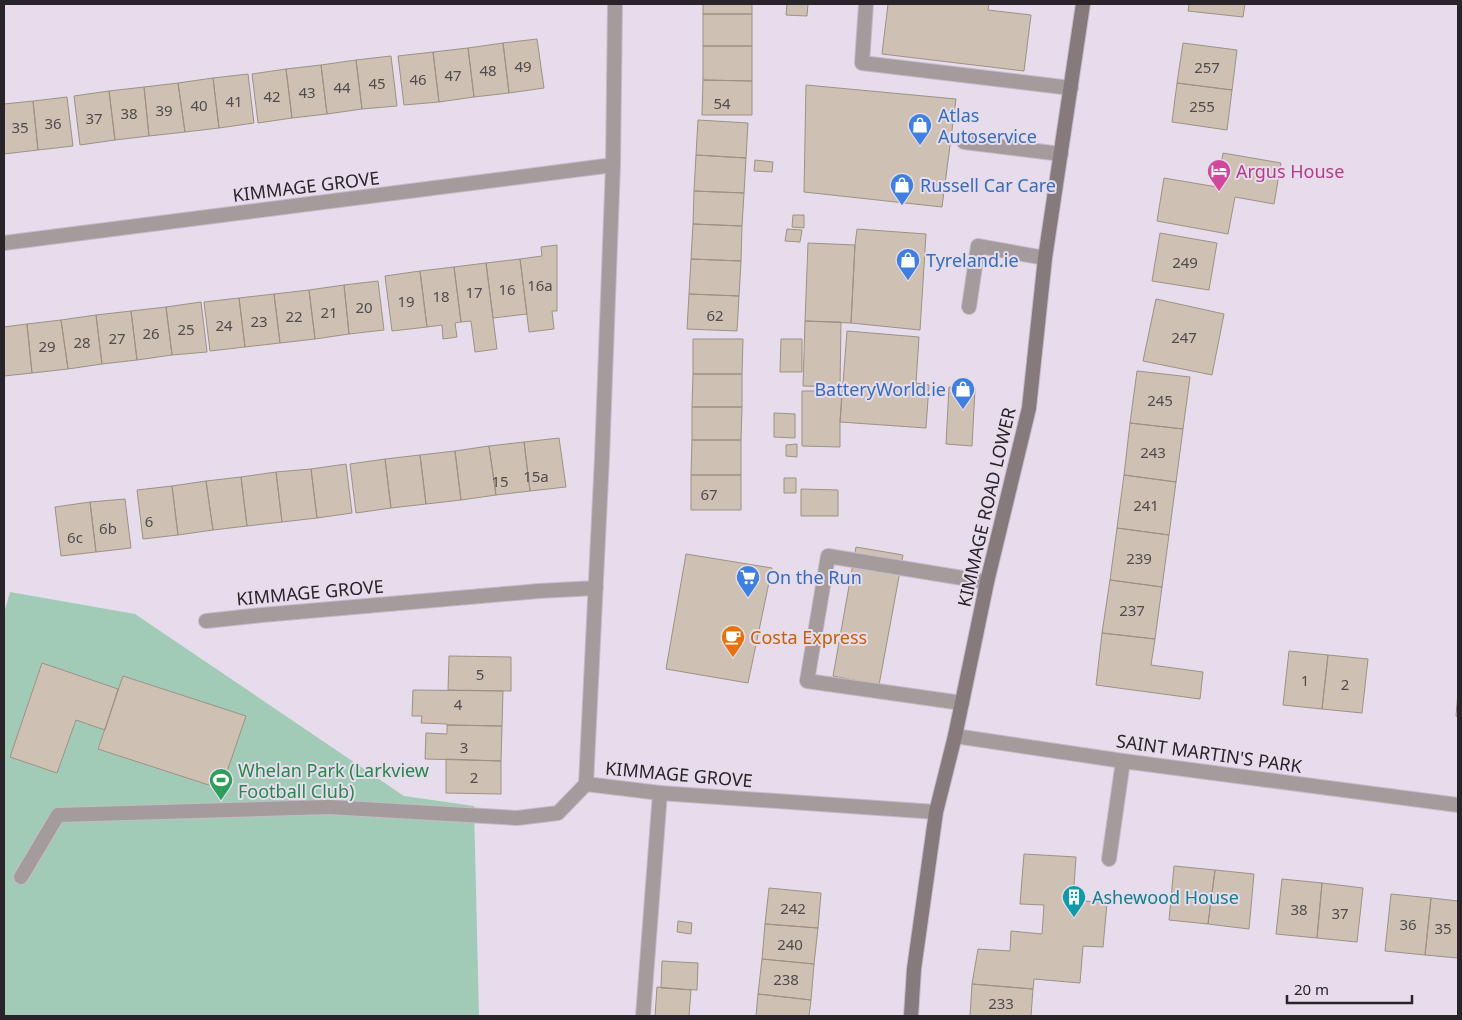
<svg xmlns="http://www.w3.org/2000/svg" width="1462" height="1020" viewBox="0 0 1462 1020" font-family="'Noto Sans',sans-serif">
	<rect width="100%" height="100%" fill="#e6dceb"/>
	<path fill="#a2cbb7" d="M 10,592 L 135,614 L 404,796 L 474,806 L 479,1016 L 4,1016 L 4,613 Z"/>
	<path fill="#cec1b4" stroke="#9e9184" d="M 703,4 L 752,4 L 752,14 L 703,14 Z
		M 787,4 L 808,4 L 807,16 L 786,15 Z
		M 888,4 L 989,4 L 988,10 L 1031,15 L 1024,71 L 882,54 Z
		M 1189,4 L 1245,4 L 1243,17 L 1188,11 Z
		M 703,14 L 752,14 L 752,46 L 703,46 Z
		M 537,39 L 544,88 L 509,93 L 503,43 Z
		M 503,43 L 509,93 L 474,97 L 468,48 Z
		M 1183,43 L 1237,50 L 1232,90 L 1177,83 Z
		M 703,46 L 752,46 L 752,81 L 703,80 Z
		M 468,48 L 474,97 L 439,102 L 433,52 Z
		M 433,52 L 439,102 L 404,105 L 398,56 Z
		M 391,56 L 397,106 L 362,109 L 356,60 Z
		M 356,60 L 362,109 L 327,114 L 321,65 Z
		M 321,65 L 327,114 L 292,118 L 286,69 Z
		M 286,69 L 292,118 L 258,123 L 252,74 Z
		M 248,74 L 254,123 L 219,128 L 213,78 Z
		M 213,78 L 219,128 L 185,132 L 178,83 Z
		M 703,80 L 752,81 L 752,115 L 702,115 Z
		M 178,83 L 185,132 L 149,136 L 144,87 Z
		M 1177,83 L 1232,90 L 1227,130 L 1172,122 Z
		M 806,85 L 956,99 L 942,207 L 804,192 Z
		M 144,87 L 149,136 L 115,140 L 109,91 Z
		M 109,91 L 115,140 L 80,145 L 74,96 Z
		M 67,97 L 73,146 L 38,150 L 33,101 Z
		M 33,101 L 38,150 L 4,154 L 4,104 Z
		M 698,120 L 748,123 L 746,158 L 696,155 Z
		M 1223,153 L 1281,163 L 1274,204 L 1235,197 L 1228,234 L 1157,221 L 1164,178 L 1217,187 Z
		M 696,155 L 746,158 L 744,193 L 694,191 Z
		M 755,160 L 773,162 L 772,172 L 754,171 Z
		M 694,191 L 744,193 L 742,226 L 693,224 Z
		M 793,215 L 804,215 L 804,228 L 792,227 Z
		M 693,224 L 742,226 L 741,261 L 691,259 Z
		M 787,229 L 802,230 L 800,242 L 785,241 Z
		M 857,229 L 926,234 L 920,330 L 851,323 L 855,245 Z
		M 1160,233 L 1217,243 L 1209,290 L 1152,281 Z
		M 808,243 L 855,245 L 851,323 L 805,321 Z
		M 557,245 L 557,311 L 552,311 L 554,329 L 529,332 L 520,259 L 542,256 L 541,247 Z
		M 520,259 L 527,314 L 493,318 L 486,263 Z
		M 691,259 L 741,261 L 739,296 L 689,294 Z
		M 486,263 L 497,349 L 475,352 L 471,321 L 461,322 L 454,267 Z
		M 454,267 L 461,322 L 455,323 L 457,337 L 443,339 L 442,325 L 427,327 L 420,271 Z
		M 420,271 L 427,327 L 392,331 L 385,276 Z
		M 378,281 L 384,330 L 349,334 L 344,285 Z
		M 344,285 L 349,334 L 315,339 L 309,290 Z
		M 309,290 L 315,339 L 280,343 L 274,294 Z
		M 274,294 L 280,343 L 245,347 L 239,298 Z
		M 689,294 L 739,296 L 737,331 L 687,329 Z
		M 239,298 L 245,347 L 210,351 L 204,302 Z
		M 1156,299 L 1224,314 L 1212,375 L 1143,361 Z
		M 201,302 L 207,352 L 172,355 L 166,307 Z
		M 166,307 L 172,355 L 137,360 L 131,311 Z
		M 131,311 L 137,360 L 102,364 L 96,315 Z
		M 96,315 L 102,364 L 68,369 L 61,320 Z
		M 61,320 L 68,369 L 32,373 L 27,324 Z
		M 805,321 L 841,322 L 840,387 L 803,386 Z
		M 27,324 L 32,373 L 4,376 L 4,327 Z
		M 847,331 L 919,337 L 916,383 L 929,385 L 926,428 L 840,422 Z
		M 693,339 L 743,339 L 742,374 L 693,374 Z
		M 781,339 L 802,339 L 802,372 L 780,372 Z
		M 1137,371 L 1190,377 L 1183,429 L 1130,423 Z
		M 693,374 L 742,374 L 742,407 L 692,407 Z
		M 949,387 L 975,389 L 972,446 L 946,444 Z
		M 802,391 L 842,391 L 840,422 L 840,447 L 802,446 Z
		M 692,407 L 742,407 L 741,440 L 692,440 Z
		M 774,413 L 795,414 L 795,438 L 774,437 Z
		M 1130,423 L 1183,429 L 1176,482 L 1124,475 Z
		M 559,438 L 566,487 L 530,491 L 524,442 Z
		M 692,440 L 741,440 L 741,475 L 691,475 Z
		M 524,442 L 530,491 L 496,495 L 489,446 Z
		M 797,444 L 797,457 L 786,456 L 786,445 Z
		M 489,446 L 496,495 L 461,500 L 455,451 Z
		M 455,451 L 461,500 L 426,504 L 420,455 Z
		M 420,455 L 426,504 L 391,508 L 385,459 Z
		M 385,459 L 391,508 L 356,513 L 350,464 Z
		M 346,464 L 352,513 L 317,518 L 311,469 Z
		M 311,469 L 317,518 L 282,522 L 276,472 Z
		M 276,472 L 282,522 L 247,526 L 241,477 Z
		M 691,475 L 741,475 L 741,510 L 691,510 Z
		M 1124,475 L 1176,482 L 1169,535 L 1117,528 Z
		M 241,477 L 247,526 L 213,530 L 206,481 Z
		M 784,478 L 796,478 L 796,493 L 784,493 Z
		M 206,481 L 213,530 L 178,535 L 172,486 Z
		M 172,486 L 178,535 L 143,539 L 137,490 Z
		M 801,489 L 838,490 L 838,516 L 801,516 Z
		M 125,499 L 131,548 L 96,552 L 90,502 Z
		M 90,502 L 96,552 L 61,556 L 55,507 Z
		M 1117,528 L 1169,535 L 1162,587 L 1110,580 Z
		M 856,547 L 903,555 L 879,685 L 833,676 Z
		M 686,554 L 772,568 L 748,683 L 666,669 Z
		M 1110,580 L 1162,587 L 1155,639 L 1102,633 Z
		M 1102,633 L 1155,639 L 1151,665 L 1203,672 L 1200,699 L 1096,685 Z
		M 1289,651 L 1328,655 L 1322,709 L 1283,705 Z
		M 1328,655 L 1368,659 L 1362,713 L 1322,709 Z
		M 449,656 L 511,657 L 511,691 L 448,690 Z
		M 42,663 L 118,689 L 105,730 L 76,720 L 57,773 L 10,757 Z
		M 123,676 L 246,716 L 221,789 L 98,749 Z
		M 413,690 L 503,691 L 502,726 L 447,725 L 447,724 L 421,723 L 422,716 L 412,716 Z
		M 1458,692 L 1458,717 L 1456,716 Z
		M 447,725 L 502,726 L 501,761 L 425,759 L 426,733 L 447,734 Z
		M 446,759 L 501,761 L 501,794 L 446,793 Z
		M 1024,854 L 1076,857 L 1073,900 L 1107,903 L 1103,947 L 1083,946 L 1080,983 L 1034,979 L 1033,989 L 972,984 L 978,949 L 1010,951 L 1011,931 L 1042,934 L 1044,905 L 1020,904 Z
		M 1174,866 L 1215,870 L 1208,924 L 1169,920 Z
		M 1215,870 L 1254,874 L 1249,929 L 1208,924 Z
		M 1282,879 L 1322,883 L 1317,938 L 1276,934 Z
		M 1322,883 L 1363,888 L 1357,942 L 1317,938 Z
		M 769,888 L 821,893 L 818,928 L 765,924 Z
		M 1391,894 L 1431,898 L 1425,955 L 1385,951 Z
		M 1431,898 L 1458,901 L 1458,958 L 1425,955 Z
		M 678,921 L 692,923 L 691,934 L 677,932 Z
		M 765,924 L 818,928 L 814,964 L 762,959 Z
		M 762,959 L 814,964 L 811,1000 L 758,994 Z
		M 662,961 L 698,963 L 697,990 L 661,988 Z
		M 972,984 L 1033,989 L 1031,1016 L 970,1016 Z
		M 657,987 L 691,990 L 689,1016 L 655,1016 Z
		M 758,994 L 811,1000 L 809,1016 L 756,1016 Z"/>
	<g fill="none" stroke-linecap="round" stroke-linejoin="round">
		<g stroke="#c4bbc8" stroke-width="16">
			<path id="service" d="M 866,4 L 862,63 L 1071,88
				M 964,142 L 1061,154
				M 969,307 L 978,246 L 1045,258
				M 962,703 L 807,681 L 828,556 L 987,582
				M 1109,859 L 1123,761
				M 21,877 L 58,815 L 328,807 L 517,818 L 558,813 L 586,784
				M 643,1016 L 660,793"/>
		</g>
		<g stroke="#c4bbc8" stroke-width="16">
			<path id="minor" d="M 615,4 L 613,165 L 602,457 L 586,784 L 660,793 L 936,812
				M 4,243 L 613,165
				M 206,621 L 262,615 L 539,591 L 596,588
				M 955,736 L 1123,761 L 1458,805"/>
		</g>
		<g stroke="#c4bbc8" stroke-width="16">
			<path id="secondary" d="M 911,1016 L 914,969 L 936,812 L 955,736 L 987,582 L 1029,408 L 1045,258 L 1083,4"/>
		</g>
		<use href="#service" stroke="#a49b9d" stroke-width="14"/>
		<use href="#minor" stroke="#a49b9d" stroke-width="14"/>
		<use href="#secondary" stroke="#877a7d" stroke-width="14"/>
	</g>
	<defs>
		<g id="shop-pin" transform="scale(1.25)"><path d="M0 17L-7.5 6A9.5 9.5 0 1 1 7.5 6Z" fill="#3f7fe0" stroke="#e6dceb"/><path d="M-5-2.5h2.3a2.7 3.5 0 0 1 5.4 0H5L5.5 6h-11ZM-1.5-2.5h3a1.5 2.3 0 0 0-3 0Z" fill="#fff"/></g>
		<g id="hotel-pin" transform="scale(1.25)"><path d="M0 17L-7.5 6A9.5 9.5 0 1 1 7.5 6Z" fill="#d1479c" stroke="#e6dceb"/><path d="M-6-4.5h1.5V1H6V5H4.5V3h-9V5H-6ZM-4 0a1.8 1.8 0 1 1 3.6 0ZM.5 0V-2.5h3Q6-2.5 6 0Z" fill="#fff"/></g>
		<g id="supermarket-pin" transform="scale(1.25)"><path d="M0 17L-7.5 6A9.5 9.5 0 1 1 7.5 6Z" fill="#3f7fe0" stroke="#e6dceb"/><path d="M-6-5.5h2.5l.6 2H6L4.5 2H-2.5L-4.4-4H-6ZM-1.5 3.2a1.3 1.3 0 1 0 .1 0ZM3 3.2a1.3 1.3 0 1 0 .1 0Z" fill="#fff"/></g>
		<g id="cafe-pin" transform="scale(1.25)"><path d="M0 17L-7.5 6A9.5 9.5 0 1 1 7.5 6Z" fill="#e8710a" stroke="#e6dceb"/><path d="M-5.5-4.5H6V0H3Q3 3.5 0 3.5H-2.5Q-5.5 3.5-5.5 0ZM3-3.2v2h1.7v-2ZM-6 4.5H4V6H-6Z" fill="#fff"/></g>
		<g id="stadium-pin" transform="scale(1.25)"><path d="M0 17L-7.5 6A9.5 9.5 0 1 1 7.5 6Z" fill="#2e9e5b" stroke="#e6dceb"/><path d="M0-5a6.5 5 0 1 0 0 10a6.5 5 0 1 0 0-10ZM-3.5-1.8h7v3.6h-7Z" fill="#fff"/></g>
		<g id="building-pin" transform="scale(1.25)"><path d="M0 17L-7.5 6A9.5 9.5 0 1 1 7.5 6Z" fill="#0f9aa8" stroke="#e6dceb"/><path d="M-4-6H4V6H1V3H-1V6H-4ZM-2.5-4.3h1.7v1.8h-1.7ZM.8-4.3h1.7v1.8H.8ZM-2.5-1h1.7V.8h-1.7ZM.8-1h1.7V.8H.8Z" fill="#fff"/></g>
	</defs>
	<g fill-rule="evenodd">
		<use href="#shop-pin" x="920" y="125"/>
		<use href="#hotel-pin" x="1219" y="171"/>
		<use href="#shop-pin" x="902" y="185"/>
		<use href="#shop-pin" x="908" y="260"/>
		<use href="#shop-pin" x="963" y="389"/>
		<use href="#supermarket-pin" x="748" y="577"/>
		<use href="#cafe-pin" x="733" y="637"/>
		<use href="#stadium-pin" x="221" y="780"/>
		<use href="#building-pin" x="1074" y="897"/>
	</g>
	<g text-anchor="middle" dominant-baseline="central" stroke-width="4" stroke-linejoin="round" paint-order="stroke">
		<g font-size="15" fill="#524b4c">
			<text x="523" y="66">49</text>
			<text x="1207" y="67">257</text>
			<text x="488" y="70">48</text>
			<text x="453" y="75">47</text>
			<text x="418" y="79">46</text>
			<text x="377" y="83">45</text>
			<text x="342" y="87">44</text>
			<text x="307" y="92">43</text>
			<text x="272" y="96">42</text>
			<text x="234" y="101">41</text>
			<text x="722" y="103">54</text>
			<text x="199" y="105">40</text>
			<text x="1202" y="106">255</text>
			<text x="164" y="110">39</text>
			<text x="129" y="113">38</text>
			<text x="94" y="118">37</text>
			<text x="53" y="123">36</text>
			<text x="20" y="127">35</text>
			<text x="1185" y="262">249</text>
			<text x="540" y="285">16a</text>
			<text x="507" y="289">16</text>
			<text x="474" y="292">17</text>
			<text x="441" y="296">18</text>
			<text x="406" y="301">19</text>
			<text x="364" y="307">20</text>
			<text x="329" y="312">21</text>
			<text x="715" y="315">62</text>
			<text x="294" y="316">22</text>
			<text x="259" y="321">23</text>
			<text x="224" y="325">24</text>
			<text x="186" y="329">25</text>
			<text x="151" y="333">26</text>
			<text x="1184" y="337">247</text>
			<text x="117" y="338">27</text>
			<text x="82" y="342">28</text>
			<text x="47" y="346">29</text>
			<text x="1160" y="400">245</text>
			<text x="1153" y="452">243</text>
			<text x="536" y="476">15a</text>
			<text x="500" y="481">15</text>
			<text x="709" y="494">67</text>
			<text x="1146" y="505">241</text>
			<text x="149" y="521">6</text>
			<text x="108" y="528">6b</text>
			<text x="75" y="537">6c</text>
			<text x="1139" y="558">239</text>
			<text x="1132" y="610">237</text>
			<text x="480" y="674">5</text>
			<text x="1305" y="680">1</text>
			<text x="1345" y="684">2</text>
			<text x="458" y="704">4</text>
			<text x="464" y="747">3</text>
			<text x="474" y="777">2</text>
			<text x="793" y="908">242</text>
			<text x="1299" y="909">38</text>
			<text x="1340" y="913">37</text>
			<text x="1408" y="924">36</text>
			<text x="1443" y="928">35</text>
			<text x="790" y="944">240</text>
			<text x="786" y="979">238</text>
			<text x="1001" y="1003">233</text>
		</g>
		<g font-size="18" fill="#366cbe" stroke="#e6dceb" text-anchor="start">
			<text x="938" y="115">Atlas<tspan x="938" dy="21">Autoservice</tspan></text>
			<text x="920" y="185">Russell Car Care</text>
			<text x="926" y="260">Tyreland.ie</text>
			<text x="946" y="389" text-anchor="end">BatteryWorld.ie</text>
			<text x="766" y="577">On the Run</text>
		</g>
		<g font-size="18" fill="#b23c85" stroke="#e6dceb" text-anchor="start">
			<text x="1236" y="171">Argus House</text>
		</g>
		<g font-size="18" fill="#28242a" stroke="#e6dceb">
			<text transform="translate(306 186) rotate(-7)">KIMMAGE GROVE</text>
			<text transform="translate(986 507) rotate(-77)">KIMMAGE ROAD LOWER</text>
			<text transform="translate(310 592) rotate(-5)">KIMMAGE GROVE</text>
			<text transform="translate(1209 753) rotate(8)">SAINT MARTIN'S PARK</text>
			<text transform="translate(679 774) rotate(5)">KIMMAGE GROVE</text>
		</g>
		<g font-size="18" fill="#c56008" stroke="#e6dceb" text-anchor="start">
			<text x="750" y="637">Costa Express</text>
		</g>
		<g font-size="18" fill="#27864d" stroke="#e6dceb" text-anchor="start">
			<text x="238" y="770">Whelan Park (Larkview<tspan x="238" dy="21">Football Club)</tspan></text>
		</g>
		<g font-size="18" fill="#0d838f" stroke="#e6dceb" text-anchor="start">
			<text x="1092" y="897">Ashewood House</text>
		</g>
	</g>
	<rect width="1462" height="1020" fill="none" stroke="#28242a" stroke-width="10"/>
	<path d="M1287 995v8h125v-8" fill="none" stroke="#28242a" stroke-width="2.5"/>
	<text x="1294" y="995" font-size="15" fill="#28242a" stroke="#e6dceb" stroke-width="4" paint-order="stroke">20 m</text>
</svg>
